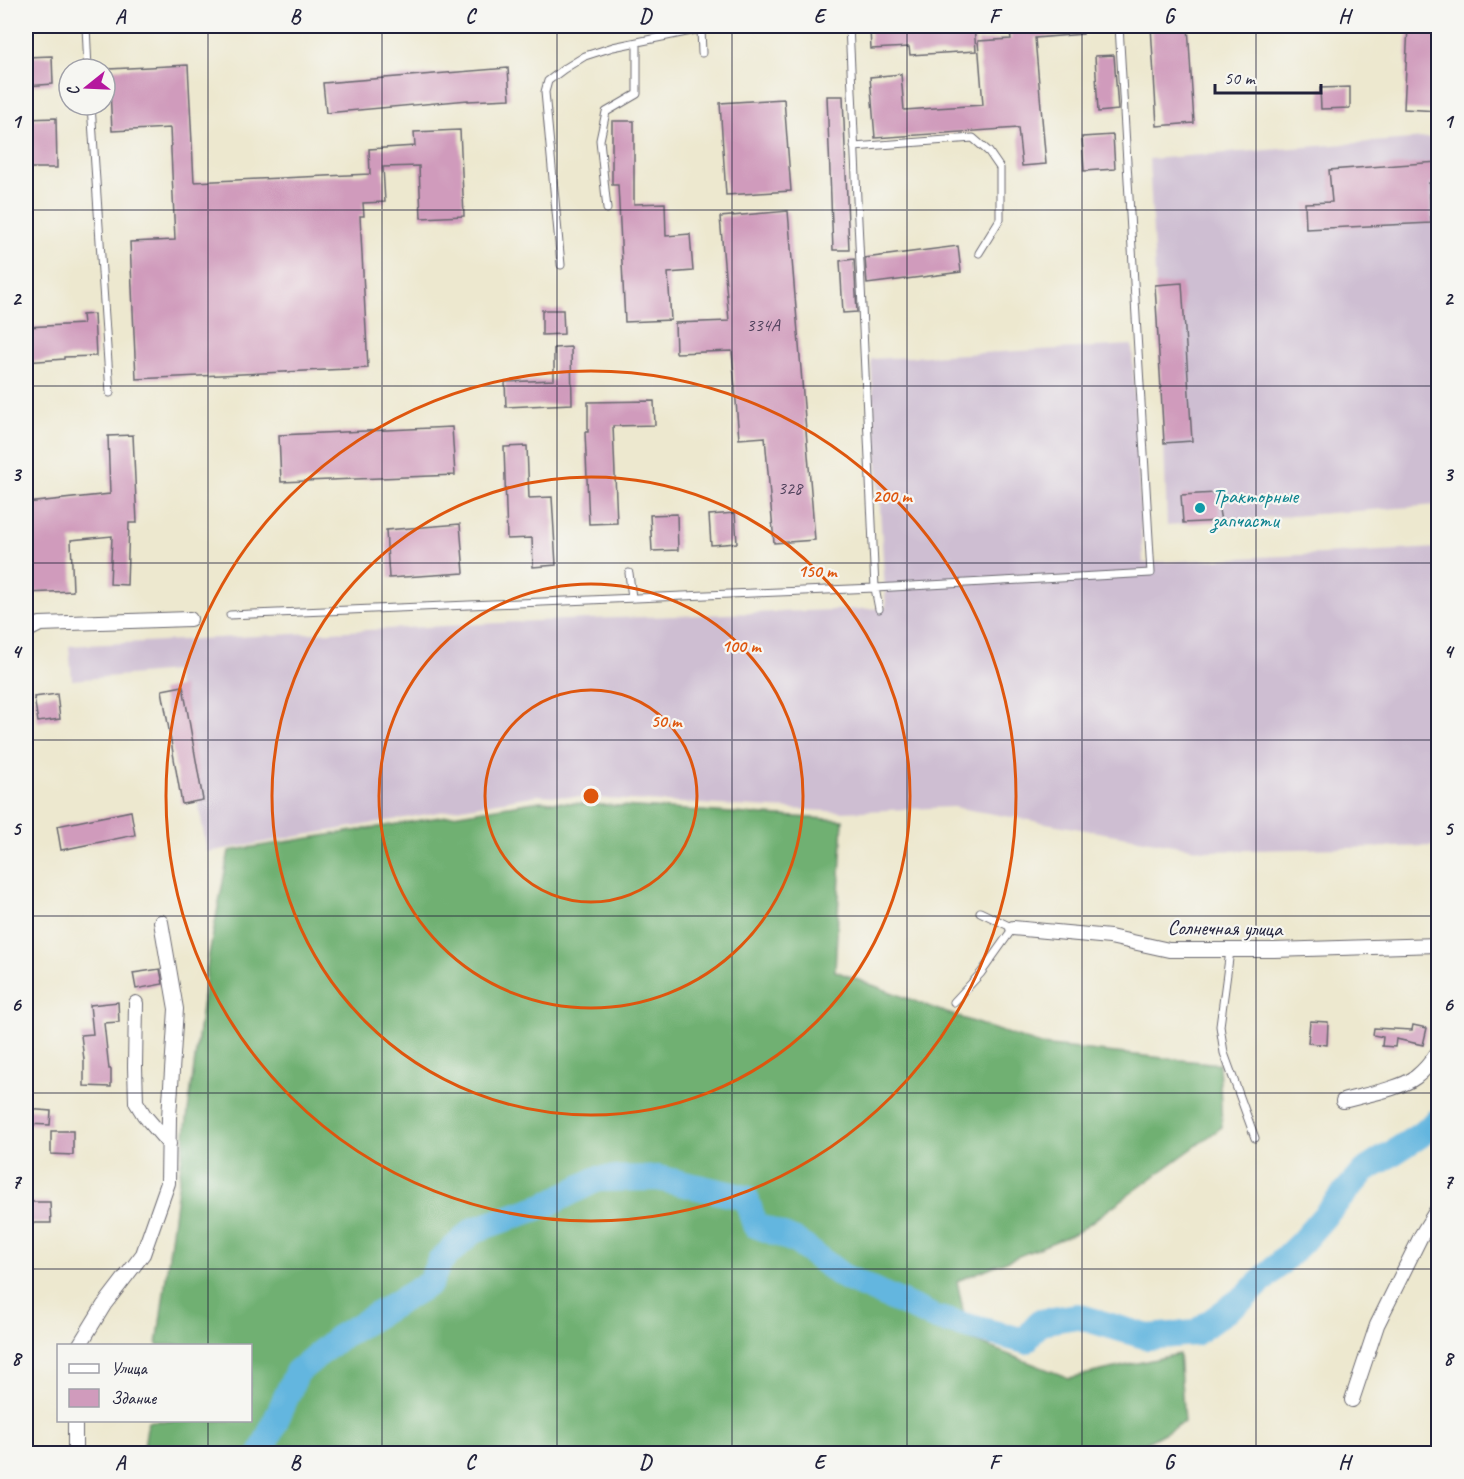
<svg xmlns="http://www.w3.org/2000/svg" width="1464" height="1479" viewBox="0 0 1464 1479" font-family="Caveat,sans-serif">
	<rect width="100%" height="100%" fill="#f6f6f2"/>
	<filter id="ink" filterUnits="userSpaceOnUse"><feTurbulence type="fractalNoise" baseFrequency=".0167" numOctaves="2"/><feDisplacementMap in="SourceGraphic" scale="12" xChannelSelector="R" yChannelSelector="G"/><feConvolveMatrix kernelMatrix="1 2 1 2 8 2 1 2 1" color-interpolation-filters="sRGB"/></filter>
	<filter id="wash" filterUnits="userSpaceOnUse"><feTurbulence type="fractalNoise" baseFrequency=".008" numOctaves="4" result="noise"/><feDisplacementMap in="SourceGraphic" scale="24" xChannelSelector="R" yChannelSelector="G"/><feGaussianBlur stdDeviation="1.35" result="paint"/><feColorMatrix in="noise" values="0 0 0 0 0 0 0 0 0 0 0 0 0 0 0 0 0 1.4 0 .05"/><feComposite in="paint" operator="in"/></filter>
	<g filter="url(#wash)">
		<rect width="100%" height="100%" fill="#ede8cf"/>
		<path fill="#cebed2" d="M 1438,137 L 1438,505 L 1167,525 L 1164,443 L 1149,159 Z
			M 1132,345 L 1143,563 L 1438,548 L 1438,846 L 1208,851 L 953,807 L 843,812 L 538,795 L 207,852 L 175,671 L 72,680 L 69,646 L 536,621 L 886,608 L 871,359 Z"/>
		<path fill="#6fb072" stroke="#486956" stroke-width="1.5" d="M 540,801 L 843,820 L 835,971 L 941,1011 L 1041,1045 L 1219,1064 L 1222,1127 L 1076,1233 L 957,1281 L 969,1339 L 1069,1378 L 1179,1354 L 1184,1422 L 1126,1454 L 143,1453 L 148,1421 L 250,1420 L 250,1346 L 157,1345 L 209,954 L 229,851 Z"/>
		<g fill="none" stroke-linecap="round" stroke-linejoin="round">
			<path stroke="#64b6df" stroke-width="26" d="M 261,1454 L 297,1372 L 338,1338 L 430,1283 L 440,1261 L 474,1230 L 546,1205 L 597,1179 L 658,1178 L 746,1198 L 755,1225 L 796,1241 L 842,1276 L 936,1318 L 1025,1341 L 1040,1322 L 1077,1316 L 1148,1337 L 1195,1333 L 1246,1296 L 1301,1243 L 1363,1172 L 1419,1136 L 1438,1121"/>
		</g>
		<g id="blocks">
			<path fill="#d09bbc" d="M 908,26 L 974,26 L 976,51 L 910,55 L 909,47 L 871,49 L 870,29 Z
				M 1009,26 L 1083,26 L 1083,34 L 1035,38 L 1046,164 L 1022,166 L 1018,128 L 875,138 L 870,77 L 901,74 L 904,110 L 983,105 L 978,41 L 1011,39 Z
				M 1151,26 L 1188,26 L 1194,123 L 1157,126 Z
				M 1408,26 L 1438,26 L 1438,111 L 1404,109 Z
				M 1114,55 L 1118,110 L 1098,112 L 1095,56 Z
				M 52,56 L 53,84 L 26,86 L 26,57 Z
				M 188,65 L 194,182 L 370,174 L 369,149 L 415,146 L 414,132 L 460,130 L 464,216 L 421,218 L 419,166 L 383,167 L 385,202 L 363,203 L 364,216 L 360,216 L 368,368 L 136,379 L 130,242 L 175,240 L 170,128 L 112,131 L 109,69 Z
				M 508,68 L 510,99 L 468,101 L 468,100 L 326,113 L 323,83 Z
				M 1350,87 L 1350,108 L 1321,109 L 1320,88 Z
				M 827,96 L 843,96 L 849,250 L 833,250 Z
				M 784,99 L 791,191 L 726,195 L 720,103 Z
				M 56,118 L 57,168 L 26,168 L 26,119 Z
				M 612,121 L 634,121 L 634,204 L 665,203 L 666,236 L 690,234 L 693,271 L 668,273 L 671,320 L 625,322 L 618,185 L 612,185 Z
				M 1113,135 L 1115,169 L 1084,171 L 1082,137 Z
				M 1438,162 L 1438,183 L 1429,183 L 1431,223 L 1306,229 L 1305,203 L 1332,202 L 1329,170 Z
				M 788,211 L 815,540 L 774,543 L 765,437 L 739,439 L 732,351 L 676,353 L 675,323 L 729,321 L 720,217 Z
				M 958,246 L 961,272 L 867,284 L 865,258 Z
				M 854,259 L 857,312 L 843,313 L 840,261 Z
				M 1182,283 L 1192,441 L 1164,443 L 1155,285 Z
				M 542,310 L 563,310 L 564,334 L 542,335 Z
				M 94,314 L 96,356 L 64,357 L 64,359 L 26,362 L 26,327 L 83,324 L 82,315 Z
				M 571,347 L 572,404 L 506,407 L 505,382 L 554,380 L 554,348 Z
				M 654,401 L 655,425 L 613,426 L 617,523 L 589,524 L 585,432 L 588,432 L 588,402 Z
				M 452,427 L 455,475 L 281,482 L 279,435 Z
				M 133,435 L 137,523 L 129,523 L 127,585 L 110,584 L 112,536 L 71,540 L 73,591 L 26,593 L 26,503 L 110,494 L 108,436 Z
				M 527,446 L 529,498 L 552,497 L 556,565 L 533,567 L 532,538 L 507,539 L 504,447 Z
				M 1216,493 L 1221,521 L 1183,523 L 1181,495 Z
				M 735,513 L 737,543 L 711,545 L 709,515 Z
				M 677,514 L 678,550 L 652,551 L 650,515 Z
				M 460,524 L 464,573 L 389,578 L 386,530 Z
				M 183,686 L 203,800 L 182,804 L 162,690 Z
				M 57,694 L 60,719 L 38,722 L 34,697 Z
				M 131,811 L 135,835 L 61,850 L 57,826 Z
				M 160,969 L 163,984 L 136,989 L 133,973 Z
				M 118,1002 L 119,1022 L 104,1023 L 109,1069 L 111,1069 L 111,1087 L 84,1086 L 84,1060 L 81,1035 L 93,1034 L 90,1005 Z
				M 1310,1021 L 1328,1022 L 1327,1045 L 1308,1043 Z
				M 1413,1025 L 1427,1028 L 1423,1045 L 1396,1039 L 1395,1047 L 1382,1046 L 1383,1037 L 1373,1035 L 1374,1028 L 1412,1030 Z
				M 26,1109 L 51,1111 L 50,1125 L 26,1124 Z
				M 51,1131 L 73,1131 L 73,1155 L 51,1154 Z
				M 26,1202 L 50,1202 L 51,1223 L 26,1223 Z"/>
		</g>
	</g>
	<g filter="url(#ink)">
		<use href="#blocks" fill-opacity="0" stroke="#69676f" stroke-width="1.5"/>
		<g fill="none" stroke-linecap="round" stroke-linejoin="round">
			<g stroke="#69676f" stroke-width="9">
				<path id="lane" d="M 86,26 L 88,69
					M 849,26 L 875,588 L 879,609
					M 701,29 L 702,53
					M 91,105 L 110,393
					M 854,147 L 973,138 L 989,152 L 1000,168 L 1000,219 L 979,253
					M 607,209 L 600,140 L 606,112 L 637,94 L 637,43
					M 561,265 L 545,92 L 548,81 L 564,69 L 585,56 L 613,47 L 701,29 L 700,26
					M 629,573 L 632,598
					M 230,615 L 875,588 L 1151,573 L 1119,26
					M 1230,951 L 1220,1026 L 1224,1053 L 1255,1138
					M 954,1002 L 981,973 L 1013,928 L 980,912"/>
			</g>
			<g stroke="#69676f" stroke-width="16">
				<path id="street" d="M 26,631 L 40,624 L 190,619
					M 1013,928 L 1110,937 L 1169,950 L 1274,950 L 1438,945
					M 136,1003 L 135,1067 L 136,1102 L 144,1115 L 169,1144
					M 1343,1101 C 1364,1095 1400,1089 1416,1077 C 1425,1070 1432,1061 1438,1052
					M 79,1346 L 104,1305 L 143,1254 L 168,1183 L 169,1117 L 176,1009 L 161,922
					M 1352,1400 L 1377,1325 L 1421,1236 L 1438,1208
					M 75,1420 L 75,1454"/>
			</g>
			<use href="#lane" stroke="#fff" stroke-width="7"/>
			<use href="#street" stroke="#fff" stroke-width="14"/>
		</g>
	</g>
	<path fill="none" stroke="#22223b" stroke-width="1.5" stroke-opacity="0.55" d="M 208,26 L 208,1346M 382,26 L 382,1454M 557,26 L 557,1454M 732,26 L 732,1454M 907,26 L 907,1454M 1082,26 L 1082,1454M 1256,26 L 1256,1454M 26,210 L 1438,210M 26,386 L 1438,386M 26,563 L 1438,563M 26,740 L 1438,740M 26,916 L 1438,916M 26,1093 L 1438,1093M 26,1269 L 1438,1269M 208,1420 L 208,1454"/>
	<g fill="none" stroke="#de560e" stroke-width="3">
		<circle cx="591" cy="796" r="106"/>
		<circle cx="591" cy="796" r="212"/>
		<circle cx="591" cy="796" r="319"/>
		<circle cx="591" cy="796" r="425"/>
	</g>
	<circle fill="#0f9aa8" stroke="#f6f6f2" stroke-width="2" cx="1200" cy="508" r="6"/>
	<g text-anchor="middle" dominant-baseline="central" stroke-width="4.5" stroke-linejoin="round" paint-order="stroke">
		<g font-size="18" fill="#4e405b">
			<text x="763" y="325">334А</text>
			<text x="790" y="488">328</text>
		</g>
		<g font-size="21" fill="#0d838f" stroke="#f6f6f2" text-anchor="start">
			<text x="1212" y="496">Тракторные<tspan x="1212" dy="24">запчасти</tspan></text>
		</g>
		<g font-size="21" fill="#22223b" stroke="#f6f6f2">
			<text transform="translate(1225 928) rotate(1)">Солнечная улица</text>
		</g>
	</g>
	<circle cx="591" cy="796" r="9" fill="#de560e" stroke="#f6f6f2" stroke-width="3"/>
	<g font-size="18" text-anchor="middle" font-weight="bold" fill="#de560e" stroke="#f6f6f2" stroke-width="4.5" stroke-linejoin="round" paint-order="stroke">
		<text x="892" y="502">200 m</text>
		<text x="817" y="577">150 m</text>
		<text x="741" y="652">100 m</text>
		<text x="666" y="727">50 m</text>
	</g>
	<rect width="1464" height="1479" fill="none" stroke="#f6f6f2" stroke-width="66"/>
	<rect x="57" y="1344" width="195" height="78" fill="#f6f6f2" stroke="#a1a1a9" stroke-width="1.5"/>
	<rect x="69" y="1364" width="30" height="9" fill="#ffffff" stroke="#a1a1a9" stroke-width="1.5"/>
	<text x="111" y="1374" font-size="18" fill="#22223b">Улица</text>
	<rect x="69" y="1389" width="30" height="18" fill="#d09bbc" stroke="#a1a1a9" stroke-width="1.5"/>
	<text x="111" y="1404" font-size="18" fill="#22223b">Здание</text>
	<g transform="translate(87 87) rotate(252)"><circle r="28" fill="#f6f6f2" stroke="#a1a1a9" stroke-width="1.5"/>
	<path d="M0-4.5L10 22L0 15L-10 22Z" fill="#b5179e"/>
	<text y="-9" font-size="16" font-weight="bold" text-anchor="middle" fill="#22223b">С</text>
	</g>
	<path d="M1215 84v9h106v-9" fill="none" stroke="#22223b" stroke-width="3"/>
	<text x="1224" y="84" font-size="18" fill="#22223b" stroke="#f6f6f2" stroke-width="4.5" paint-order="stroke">50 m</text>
	<rect x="33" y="33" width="1398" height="1413" fill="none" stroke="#22223b" stroke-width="2"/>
	<g font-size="20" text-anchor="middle" font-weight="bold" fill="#22223b">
		<text x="120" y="23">A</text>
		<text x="295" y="23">B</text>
		<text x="470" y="23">C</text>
		<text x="645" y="23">D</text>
		<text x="819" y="23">E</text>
		<text x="994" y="23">F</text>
		<text x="1169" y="23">G</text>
		<text x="1344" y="23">H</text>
		<text x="16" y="128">1</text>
		<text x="1448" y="128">1</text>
		<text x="16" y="305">2</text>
		<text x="1448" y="305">2</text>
		<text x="16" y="481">3</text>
		<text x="1448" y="481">3</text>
		<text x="16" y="658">4</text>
		<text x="1448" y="658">4</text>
		<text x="16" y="835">5</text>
		<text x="1448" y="835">5</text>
		<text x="16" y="1011">6</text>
		<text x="1448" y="1011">6</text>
		<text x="16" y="1188">7</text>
		<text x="1448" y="1188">7</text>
		<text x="16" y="1365">8</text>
		<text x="1448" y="1365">8</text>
		<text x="120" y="1469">A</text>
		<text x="295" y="1469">B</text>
		<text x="470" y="1469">C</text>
		<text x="645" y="1469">D</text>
		<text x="819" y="1469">E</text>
		<text x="994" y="1469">F</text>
		<text x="1169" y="1469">G</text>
		<text x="1344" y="1469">H</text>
	</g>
</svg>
